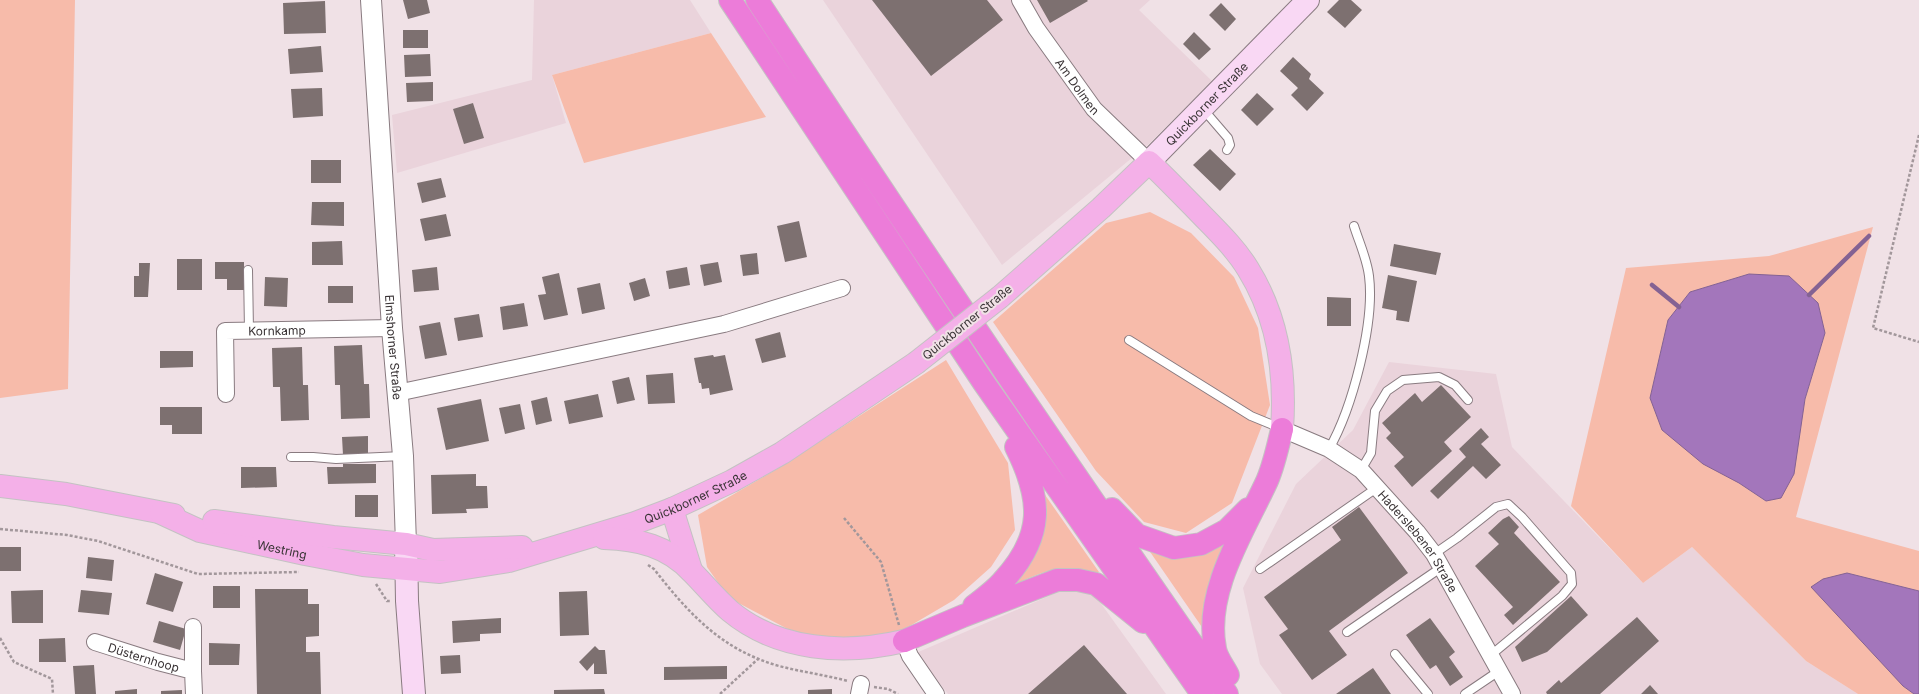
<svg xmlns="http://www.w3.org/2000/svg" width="1919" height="694" viewBox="0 0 1919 694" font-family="Inter,sans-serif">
	<rect width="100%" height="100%" fill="#f0e1e6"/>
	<path fill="#ead3db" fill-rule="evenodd" d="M 534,0 L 690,0 L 711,33 L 552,75 L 566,123 L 397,173 L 392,115 L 532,80 ZM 473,103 L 484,138 L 453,109 Z
		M 823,0 L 1150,0 L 1139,10 L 1212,81 L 1150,143 L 1002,265 Z
		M 1389,362 L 1496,374 L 1512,447 L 1643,583 L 1692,547 L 1806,661 L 1858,694 L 1282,694 L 1260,664 L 1243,588 L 1296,484 L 1353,430 Z
		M 1063,590 L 1092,591 L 1166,694 L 948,694 L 916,653 Z"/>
	<path fill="#f7bbaa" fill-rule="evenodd" d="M 0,0 L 75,0 L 68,389 L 0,398 Z
		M 711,33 L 766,117 L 584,163 L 552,75 Z
		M 1150,212 L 1191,233 L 1234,277 L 1258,328 L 1270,405 L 1232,503 L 1186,533 L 1144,522 L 1096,471 L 993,322 L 1106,223 Z
		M 1873,227 L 1796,517 L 1919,551 L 1919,591 L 1847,573 L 1903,686 L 1914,694 L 1858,694 L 1806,661 L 1692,547 L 1643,583 L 1571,506 L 1626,268 L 1769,256 ZM 1749,274 L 1825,333 L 1805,399 L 1766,501 L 1739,483 L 1650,398 L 1668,321 L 1690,292 Z
		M 946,360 L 1008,463 L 1015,530 L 991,567 L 954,600 L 903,630 L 864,638 L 801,636 L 729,598 L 707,567 L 698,515 L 777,469 Z
		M 1043,492 L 1099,572 C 1089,573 1078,568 1067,568 C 1048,569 1027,578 1010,587 Z
		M 1232,531 L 1206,633 L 1146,546 Z"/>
	<path fill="#a376bb" stroke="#846293" d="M 1749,274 L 1789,276 L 1818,303 L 1825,333 L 1805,399 L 1794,474 L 1781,498 L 1766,501 L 1739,483 L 1703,464 L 1662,430 L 1650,398 L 1668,320 L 1690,292 Z
		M 1847,573 L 1919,591 L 1919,694 L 1914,694 L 1903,686 L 1811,587 L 1823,579 Z"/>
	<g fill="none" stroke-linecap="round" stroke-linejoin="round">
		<path stroke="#846293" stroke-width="4.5" d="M 1652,285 L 1679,307
			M 1809,295 L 1869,236"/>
	</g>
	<path fill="#7d7070" d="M 403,0 L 427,0 L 430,13 L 408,19 Z
		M 872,0 L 987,0 L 1003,20 L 931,76 Z
		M 1037,0 L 1087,0 L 1088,1 L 1050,23 Z
		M 1339,0 L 1351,0 L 1362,10 L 1345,28 L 1327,12 Z
		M 325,1 L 326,33 L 284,34 L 283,3 Z
		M 1221,3 L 1236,19 L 1225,31 L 1209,15 Z
		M 403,30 L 428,30 L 428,48 L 403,48 Z
		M 1194,32 L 1211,49 L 1199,60 L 1183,44 Z
		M 321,46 L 323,72 L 290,74 L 288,49 Z
		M 430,54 L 431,76 L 405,77 L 404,55 Z
		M 1293,57 L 1311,74 L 1309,79 L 1324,93 L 1307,111 L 1291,95 L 1298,88 L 1280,71 Z
		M 433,82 L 433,101 L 407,102 L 406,83 Z
		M 322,88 L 323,116 L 293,118 L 291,89 Z
		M 1257,93 L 1274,109 L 1257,126 L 1241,110 Z
		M 473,103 L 484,138 L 464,144 L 453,109 Z
		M 1210,149 L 1236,174 L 1220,191 L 1193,165 Z
		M 311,160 L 341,160 L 341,183 L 311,183 Z
		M 441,178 L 446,197 L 422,203 L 417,183 Z
		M 312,202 L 344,202 L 344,226 L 311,225 Z
		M 446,214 L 451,236 L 425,241 L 420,219 Z
		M 799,221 L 807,257 L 785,262 L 777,226 Z
		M 342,241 L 343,265 L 312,265 L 312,242 Z
		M 1394,244 L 1441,253 L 1436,275 L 1390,266 Z
		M 757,253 L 759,274 L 743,276 L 740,255 Z
		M 177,259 L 202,259 L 202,290 L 177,290 Z
		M 215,262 L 244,262 L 244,290 L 227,290 L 227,279 L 215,279 Z
		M 718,262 L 722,282 L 704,286 L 700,265 Z
		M 139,263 L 150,263 L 148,297 L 134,297 L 134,276 L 139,276 Z
		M 437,267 L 439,290 L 414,292 L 412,270 Z
		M 687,267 L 690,285 L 669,289 L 666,271 Z
		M 559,273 L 568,315 L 544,320 L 538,295 L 546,294 L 542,277 Z
		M 1388,275 L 1417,281 L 1409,322 L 1396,320 L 1397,311 L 1382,308 Z
		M 265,277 L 288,278 L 287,307 L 264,306 Z
		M 645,278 L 650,296 L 634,301 L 629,283 Z
		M 600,283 L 605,309 L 582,314 L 577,288 Z
		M 328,286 L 353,286 L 353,303 L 328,303 Z
		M 1327,297 L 1351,298 L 1351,326 L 1327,326 Z
		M 524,303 L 528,326 L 503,330 L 500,307 Z
		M 479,314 L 483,337 L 458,341 L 454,318 Z
		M 440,322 L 447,355 L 425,359 L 419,326 Z
		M 780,332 L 786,357 L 762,363 L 755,339 Z
		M 362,345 L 364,384 L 369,384 L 370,418 L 341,419 L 340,385 L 335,385 L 334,346 Z
		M 302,347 L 303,385 L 308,385 L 309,420 L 281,421 L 280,387 L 273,387 L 272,348 Z
		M 160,351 L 193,351 L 193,367 L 160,368 Z
		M 713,355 L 714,357 L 725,355 L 733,390 L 710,395 L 709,388 L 702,389 L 701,383 L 699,383 L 694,358 Z
		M 673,373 L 675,403 L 648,404 L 646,375 Z
		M 629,377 L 635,400 L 617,404 L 612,381 Z
		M 1441,385 L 1471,417 L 1444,442 L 1452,451 L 1412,487 L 1394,466 L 1404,457 L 1386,438 L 1391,433 L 1382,423 L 1415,393 L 1422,402 Z
		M 598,394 L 603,417 L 569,424 L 564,401 Z
		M 547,397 L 552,421 L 536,425 L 531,401 Z
		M 481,399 L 489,441 L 446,450 L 437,408 Z
		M 520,404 L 525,429 L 505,434 L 499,408 Z
		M 160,407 L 202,407 L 202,434 L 172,434 L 172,425 L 160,425 Z
		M 1481,428 L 1489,437 L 1481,444 L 1501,465 L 1486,479 L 1473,466 L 1438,499 L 1430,491 L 1466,457 L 1459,449 Z
		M 368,436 L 368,454 L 343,455 L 342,437 Z
		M 343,464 L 376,464 L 376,483 L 328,484 L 327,467 L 343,467 Z
		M 241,467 L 276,467 L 277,487 L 241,488 Z
		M 476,474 L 476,486 L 487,486 L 488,508 L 466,509 L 467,513 L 432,514 L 431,475 Z
		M 355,495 L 378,495 L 378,517 L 355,517 Z
		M 1359,507 L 1408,573 L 1329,631 L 1347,655 L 1312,680 L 1279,635 L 1288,629 L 1264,597 L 1341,540 L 1332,527 Z
		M 1509,516 L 1519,527 L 1514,533 L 1560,582 L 1513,625 L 1504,615 L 1513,607 L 1475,566 L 1499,544 L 1488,533 L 1503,519 Z
		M 0,547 L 21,547 L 21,571 L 0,571 Z
		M 88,557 L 114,560 L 112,581 L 86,578 Z
		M 155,573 L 183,582 L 173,612 L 146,604 Z
		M 213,586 L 240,586 L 240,608 L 213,608 Z
		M 255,589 L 308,589 L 308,604 L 319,604 L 319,636 L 306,637 L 306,652 L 320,652 L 321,694 L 257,694 Z
		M 43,590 L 43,623 L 12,623 L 11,591 Z
		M 81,590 L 112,593 L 109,615 L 78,612 Z
		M 587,591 L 589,635 L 560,636 L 559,592 Z
		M 1571,596 L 1588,615 L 1547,652 L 1522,662 L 1515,647 Z
		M 1637,617 L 1659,641 L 1600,694 L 1547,694 L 1546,692 L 1559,680 L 1561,683 Z
		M 501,618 L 501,633 L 480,634 L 480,641 L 453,643 L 452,621 Z
		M 1430,618 L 1455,652 L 1449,657 L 1463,677 L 1450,686 L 1436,665 L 1430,669 L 1406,635 Z
		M 159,621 L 186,629 L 180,650 L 153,642 Z
		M 65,638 L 66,662 L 39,662 L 39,639 Z
		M 209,643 L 240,644 L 239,665 L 209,665 Z
		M 1084,645 L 1127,694 L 1028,694 Z
		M 595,646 L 599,650 L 605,650 L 607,674 L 594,674 L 594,663 L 587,671 L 579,662 Z
		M 460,655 L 461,673 L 441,674 L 440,656 Z
		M 94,665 L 96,694 L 75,694 L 73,666 Z
		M 727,666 L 727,679 L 664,680 L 664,667 Z
		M 1373,668 L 1391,694 L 1336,694 Z
		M 1650,685 L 1658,694 L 1641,694 Z
		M 137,689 L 137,694 L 115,694 L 115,691 Z
		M 604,689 L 605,694 L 554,694 L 554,690 Z
		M 832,689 L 832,694 L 808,694 L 808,690 Z
		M 182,690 L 182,694 L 161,694 L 161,691 Z"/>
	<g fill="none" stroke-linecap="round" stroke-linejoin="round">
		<g stroke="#897b80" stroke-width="10">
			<path id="service" d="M 1203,109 L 1228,138 L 1230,145 L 1227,150
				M 248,270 L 249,331
				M 1129,340 L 1251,416 L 1280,428
				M 1329,449 C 1352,409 1375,323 1369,276 C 1367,259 1359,242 1354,226
				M 291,457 L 313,457 L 336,459 L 403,456
				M 1361,470 L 1371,453 L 1375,411 L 1387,391 L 1403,380 L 1439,377 L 1455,385 L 1468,400
				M 1434,554 L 1457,538 L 1496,507 L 1508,504 L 1522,517 L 1571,573 L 1572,584 L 1562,596 L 1491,655
				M 1260,569 L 1378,487
				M 1347,632 L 1442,567
				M 1395,654 L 1428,694
				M 1465,694 L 1499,671"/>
		</g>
		<g stroke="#897b80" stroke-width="18">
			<g id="minor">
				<path id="s1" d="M 1020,0 L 1036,28 L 1094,109 L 1149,162"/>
				<path d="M 397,393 L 724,324 L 842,288"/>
				<path id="s2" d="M 226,394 L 225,331 L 392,328"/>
				<path id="s3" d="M 1282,429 L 1329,449 L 1361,470 L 1417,532 L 1434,554 L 1512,694"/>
				<path d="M 904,641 L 910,656 L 936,694"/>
				<path id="s4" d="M 95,642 L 158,662 L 193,671 L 194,694"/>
				<path d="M 193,671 L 193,627"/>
				<path d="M 859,694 L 861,684"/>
			</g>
		</g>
		<g stroke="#897b80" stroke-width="22">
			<g id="tertiary">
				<path id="s5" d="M 371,0 L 392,328 L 403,456 L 406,544"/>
			</g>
		</g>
		<g stroke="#897b80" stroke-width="24">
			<g id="secondary">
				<path id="s6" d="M 1149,162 L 1308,0"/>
				<path d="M 406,544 L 407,601 L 414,694"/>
			</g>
		</g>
		<g stroke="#c4c2c3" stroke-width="24">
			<g id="primary">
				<path d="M 1000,297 L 1101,208 L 1149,162 C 1165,177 1180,193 1196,209 C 1214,228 1234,246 1248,269 C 1278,317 1286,373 1282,429"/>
				<path d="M 0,486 L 66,494 L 174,515"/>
				<path d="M 672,509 L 691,570"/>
				<path id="s7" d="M 161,513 L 200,531 L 305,554 L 363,565 L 440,572 L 509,561 L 635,523 L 672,509 L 732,481 L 782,453 L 916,363"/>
				<path d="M 214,521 L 333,537 L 406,544 L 433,550 L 522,547"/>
				<path d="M 604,538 C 638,539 668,546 692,572 C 705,585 716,599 730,611 C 778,651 845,655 904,641"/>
			</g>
		</g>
		<g stroke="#c4c2c3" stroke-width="24">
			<path id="motorway" d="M 730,0 L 984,383 L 1202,694
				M 757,0 C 910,234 1067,465 1227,694
				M 1112,509 L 1137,535 L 1174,548 L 1201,544 L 1227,530 L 1248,509
				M 974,606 C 983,599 994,591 1002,582 C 1045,536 1042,499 1016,447
				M 904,641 L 963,616 L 1057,580 L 1078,580 L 1096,584 L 1143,622
				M 1228,675 C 1224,667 1216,657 1215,648 C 1204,591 1244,531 1267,481 C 1274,465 1278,446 1282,429"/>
		</g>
		<path stroke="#a2979b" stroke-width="2.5" stroke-dasharray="3 2" stroke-linecap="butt" d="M 1919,135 L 1873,328 L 1919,342
			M 844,518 L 881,562 L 899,625
			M 0,529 L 67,535 L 98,541 L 198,574 L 299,572
			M 648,565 L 654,569 C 689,614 722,650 779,666 C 802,672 825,675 848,681
			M 376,584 L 387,601 L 390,601
			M 0,638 L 14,662 L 52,679 L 53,694
			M 874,687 L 888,689 L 898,694
			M 720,694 L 759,658"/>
		<use href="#service" stroke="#fff" stroke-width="8"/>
		<use href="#minor" stroke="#fff" stroke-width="16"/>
		<use href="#tertiary" stroke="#fff" stroke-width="20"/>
		<use href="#secondary" stroke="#f9d8f4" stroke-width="22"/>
		<use href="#primary" stroke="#f4b0e8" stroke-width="22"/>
		<use href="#motorway" stroke="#ec7cd9" stroke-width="22"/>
		<g stroke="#c4c2c3" stroke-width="24" stroke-linecap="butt">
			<path id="primary-bridge" d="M 916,363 L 1000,297"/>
		</g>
		<use href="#primary-bridge" stroke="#f4b0e8" stroke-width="22"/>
	</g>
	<g text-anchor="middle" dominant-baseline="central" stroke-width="4" stroke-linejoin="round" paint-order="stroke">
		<g font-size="12" fill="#3a3436" stroke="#f0e1e6">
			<text stroke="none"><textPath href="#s1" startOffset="104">Am Dolmen</textPath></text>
			<text stroke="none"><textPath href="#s6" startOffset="82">Quickborner Straße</textPath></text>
			<text transform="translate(967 322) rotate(-39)">Quickborner Straße</text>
			<text stroke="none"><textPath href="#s2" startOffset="115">Kornkamp</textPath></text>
			<text stroke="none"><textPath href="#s5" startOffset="348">Elmshorner Straße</textPath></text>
			<text stroke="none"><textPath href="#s7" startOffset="554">Quickborner Straße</textPath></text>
			<text stroke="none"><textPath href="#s3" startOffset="181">Haderslebener Straße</textPath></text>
			<text stroke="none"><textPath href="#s7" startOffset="127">Westring</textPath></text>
			<text stroke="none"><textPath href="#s4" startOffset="51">Düsternhoop</textPath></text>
		</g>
	</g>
</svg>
